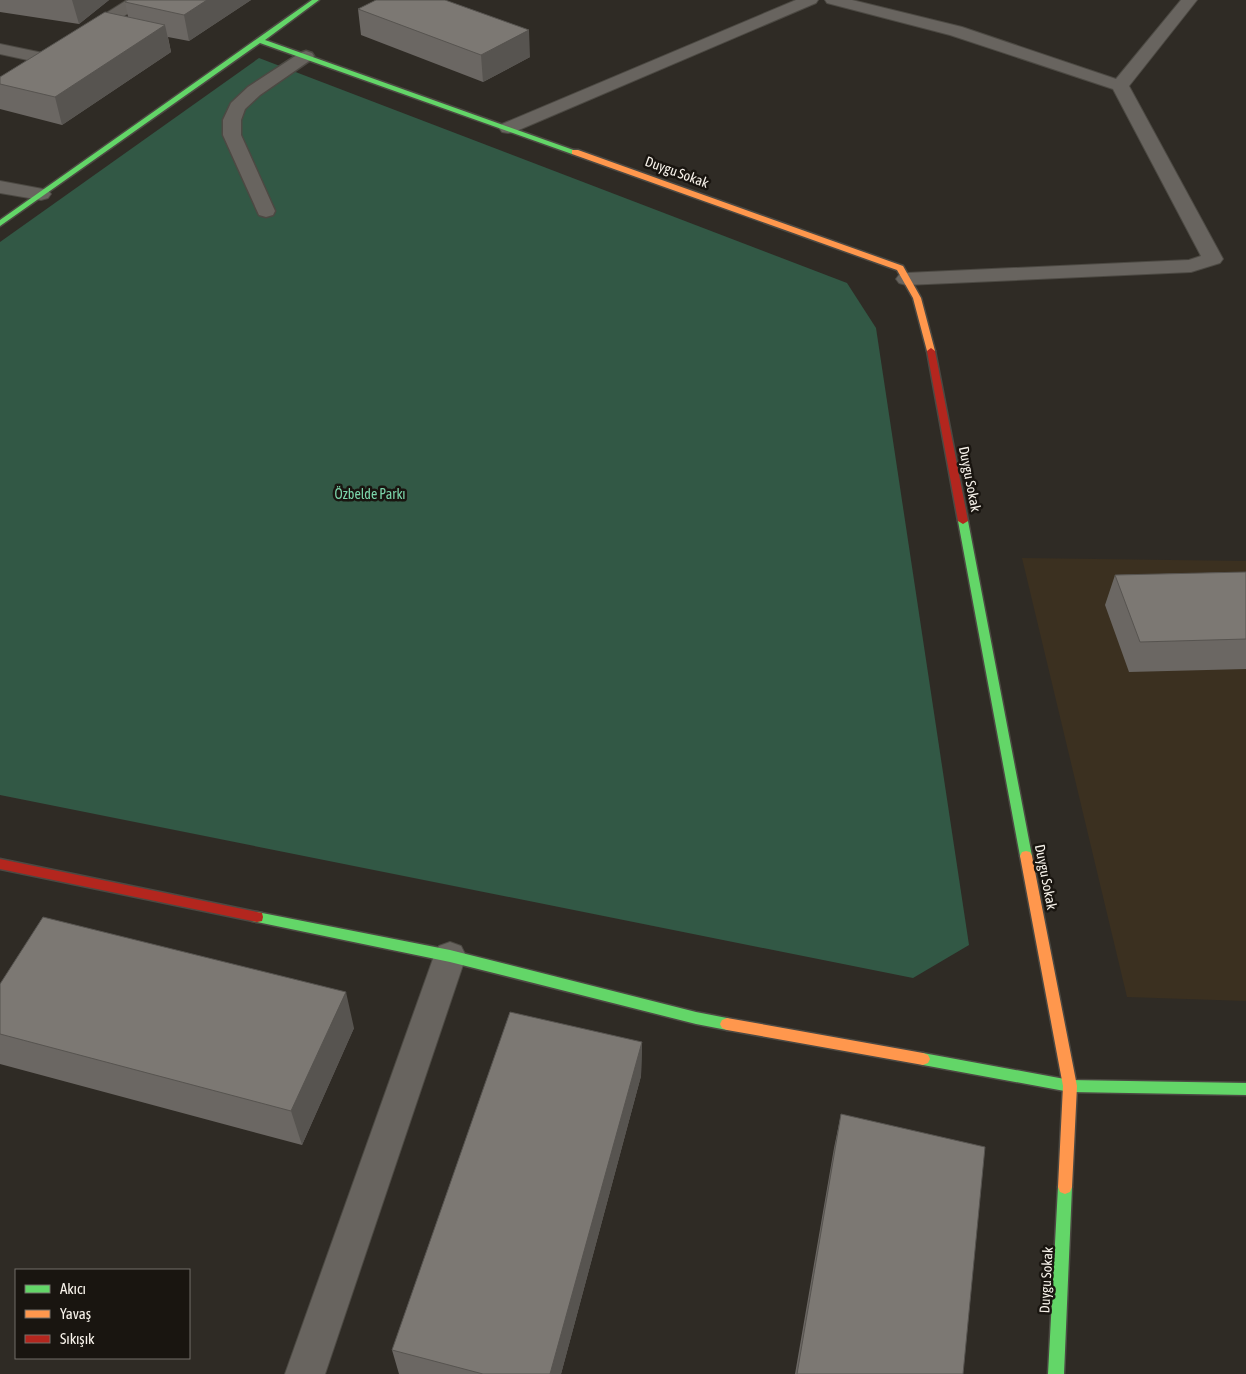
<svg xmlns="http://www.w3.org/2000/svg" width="1246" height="1374" viewBox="0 0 1246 1374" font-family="'Asap Condensed',sans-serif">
	<rect width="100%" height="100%" fill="#2f2b25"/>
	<path fill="#3b3020" d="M 1022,558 L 1246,561 L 1246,1001 L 1127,997 Z"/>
	<path fill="#325845" d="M 259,58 L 847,283 L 876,328 L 969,945 L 913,978 L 0,795 L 0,242 Z"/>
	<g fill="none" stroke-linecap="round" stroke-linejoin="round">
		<g stroke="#4c4943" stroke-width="3">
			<path id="lane" d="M 306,51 L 312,53 L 314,56 L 312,59 L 260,95 L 245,109 L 241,120 L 241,135 L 275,211 L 273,215 L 266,217 L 259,215 L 223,135 L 223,120 L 231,103 L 248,87 L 300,53 Z"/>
		</g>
		<g stroke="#4c4943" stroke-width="2">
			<path id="street" d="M 127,0 L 146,0 L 144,3 L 52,63 L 46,64 L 0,54 L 0,44 L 43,53 Z
				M 796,0 L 818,0 L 816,3 L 514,132 L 508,133 L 502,132 L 499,128 L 502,124 Z
				M 825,0 L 852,0 L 962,27 L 1116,79 L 1181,0 L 1197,0 L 1129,86 L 1223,259 L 1220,263 L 1191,272 L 906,285 L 899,283 L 896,279 L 899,275 L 906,273 L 1189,260 L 1201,256 L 1113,89 L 950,35 L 827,3 Z
				M 0,181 L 48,190 L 51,194 L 48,198 L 41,200 L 0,193 Z
				M 450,942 L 461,946 L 466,956 L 325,1374 L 285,1374 L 434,956 L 439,946 Z"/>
		</g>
		<g stroke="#4c4943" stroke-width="3">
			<path id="fast" d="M 312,0 L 319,0 L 265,40 L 579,152 L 572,154 L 260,43 L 0,226 L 0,220 Z
				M 963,518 L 968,521 L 1032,856 L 1030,860 L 1026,861 L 1022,860 L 1020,856 L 958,521 Z
				M 257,912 L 450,950 L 696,1012 L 727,1018 L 732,1020 L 734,1024 L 732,1028 L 727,1030 L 696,1024 L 450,962 L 257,922 L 252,921 L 251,917 L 252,913 Z
				M 923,1053 L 1070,1080 L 1246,1083 L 1246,1095 L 1070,1092 L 923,1065 L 918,1063 L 916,1059 L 918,1055 Z
				M 1065,1180 L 1070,1182 L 1072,1187 L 1064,1374 L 1048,1374 L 1058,1187 L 1060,1182 Z"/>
		</g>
		<g stroke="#4c4943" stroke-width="3">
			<path id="slow" d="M 572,150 L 578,150 L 903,266 L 921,298 L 935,351 L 931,354 L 927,351 L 913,298 L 897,270 L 572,154 Z
				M 1026,851 L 1030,852 L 1032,856 L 1077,1086 L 1072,1187 L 1070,1192 L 1065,1194 L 1060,1192 L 1058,1187 L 1063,1086 L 1020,856 L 1022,852 Z
				M 727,1018 L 923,1053 L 928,1055 L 930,1059 L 928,1063 L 923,1065 L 727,1030 L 722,1028 L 720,1024 L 722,1020 Z"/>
		</g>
		<g stroke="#4c4943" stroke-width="3">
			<path id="jam" d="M 931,348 L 935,351 L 968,521 L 963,524 L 958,521 L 927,351 Z
				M 0,859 L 257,912 L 262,913 L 263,917 L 262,921 L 257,922 L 0,869 Z"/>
		</g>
		<use href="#lane" fill="#68645f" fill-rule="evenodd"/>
		<use href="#street" fill="#68645f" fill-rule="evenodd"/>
		<use href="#fast" fill="#63d668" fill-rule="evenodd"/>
		<use href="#slow" fill="#ff974d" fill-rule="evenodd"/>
		<use href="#jam" fill="#b3261e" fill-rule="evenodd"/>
	</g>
	<path fill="#6b6763" d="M 0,0 L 109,0 L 79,24 L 0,12 Z
		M 128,0 L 251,0 L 189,41 L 168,37 L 171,52 L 62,125 L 0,109 L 0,77 L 128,17 L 125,2 Z
		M 358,9 L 530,57 L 483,82 L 361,35 Z
		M 1246,572 L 1246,669 L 1129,672 L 1105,605 L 1115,575 Z
		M 0,984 L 354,1028 L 302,1145 L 0,1064 Z
		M 642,1042 L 641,1076 L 561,1374 L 399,1374 L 392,1350 Z
		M 841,1114 L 963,1374 L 795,1374 L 834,1148 Z"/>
	<path fill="#575450" d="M 72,0 L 109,0 L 79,24 Z
		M 207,0 L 251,0 L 189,41 L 184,15 Z
		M 165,25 L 171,52 L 62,125 L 55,97 Z
		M 529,30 L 530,57 L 483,82 L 481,55 Z
		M 346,992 L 354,1028 L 302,1145 L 291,1111 Z
		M 642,1042 L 641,1076 L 561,1374 L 550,1374 Z"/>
	<path fill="#7c7873" stroke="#575450" d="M 128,0 L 207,0 L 184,15 L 125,2 Z
		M 376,0 L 445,0 L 529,30 L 481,55 L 358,9 Z
		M 105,12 L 165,25 L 55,97 L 0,84 L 0,77 Z
		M 1246,572 L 1246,639 L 1140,642 L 1115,575 Z
		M 43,917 L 346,992 L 291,1111 L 0,1034 L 0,984 Z
		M 510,1012 L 642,1042 L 550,1374 L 483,1374 L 392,1350 Z
		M 841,1114 L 985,1147 L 963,1374 L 797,1374 Z"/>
	<g text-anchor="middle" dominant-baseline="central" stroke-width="5" stroke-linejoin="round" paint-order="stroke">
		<g font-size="14" fill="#f8f3eb" stroke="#191510">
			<text transform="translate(677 172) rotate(20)">Duygu Sokak</text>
			<text transform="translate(970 479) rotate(79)">Duygu Sokak</text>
			<text transform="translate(1046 877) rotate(79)">Duygu Sokak</text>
			<text transform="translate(1046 1280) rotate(-87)">Duygu Sokak</text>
		</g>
		<g font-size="14" fill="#7bd5aa" stroke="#191510">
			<text x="370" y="494">Özbelde Parkı</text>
		</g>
	</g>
	<rect x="15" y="1269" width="175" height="90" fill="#191510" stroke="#726e68"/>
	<rect x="25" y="1285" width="25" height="8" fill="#63d668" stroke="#726e68"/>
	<text x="60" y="1294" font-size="15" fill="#f8f3eb">Akıcı</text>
	<rect x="25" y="1310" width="25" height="8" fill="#ff974d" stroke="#726e68"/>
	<text x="60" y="1319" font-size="15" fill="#f8f3eb">Yavaş</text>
	<rect x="25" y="1335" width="25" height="8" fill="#b3261e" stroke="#726e68"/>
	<text x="60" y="1344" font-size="15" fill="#f8f3eb">Sıkışık</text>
</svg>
